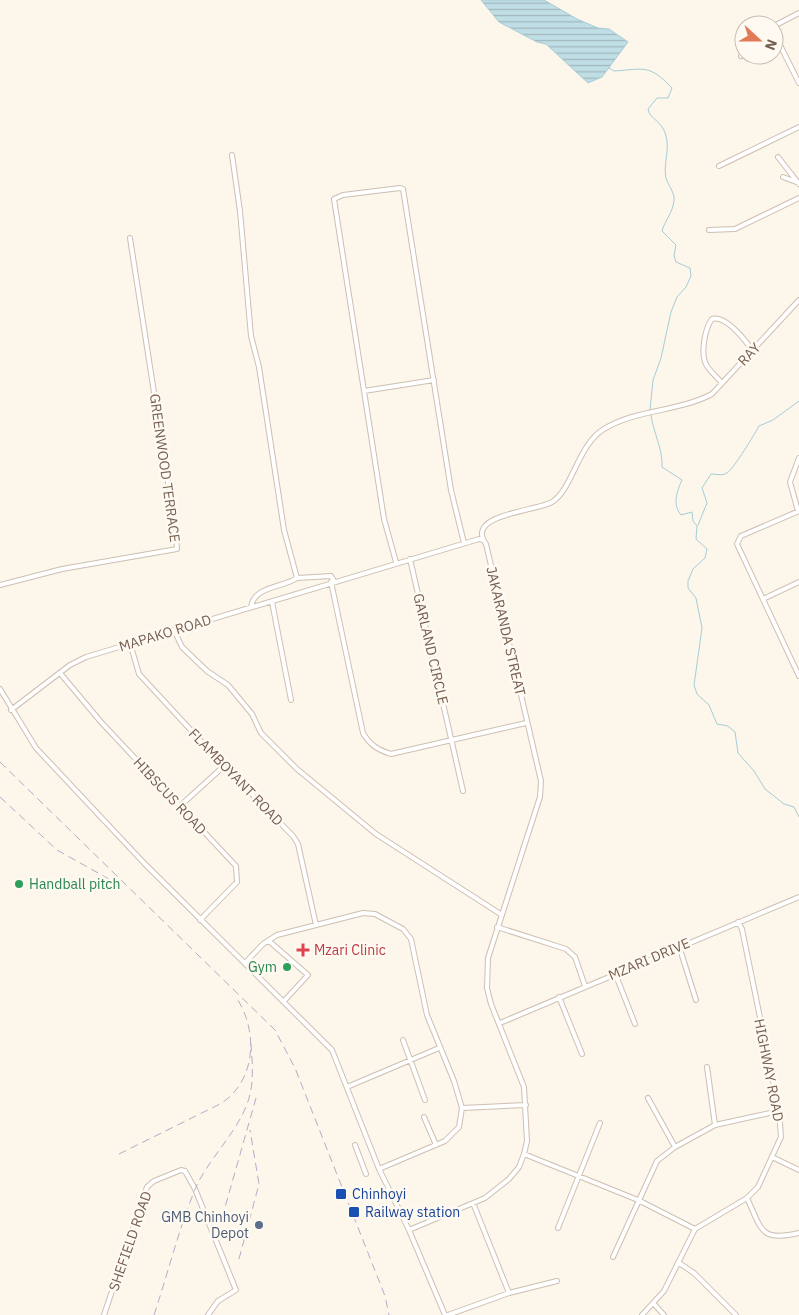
<svg xmlns="http://www.w3.org/2000/svg" width="799" height="1315" viewBox="0 0 799 1315" font-family="'IBM Plex Sans',sans-serif">
	<defs>
		<pattern id="water-rules" width="6" height="5" patternUnits="userSpaceOnUse" patternTransform="scale(1.25)"><rect width="6" height="5" fill="#c0dee5"/><path d="M0 2.5h6" fill="none" stroke="#a1b7bc"/></pattern>
	</defs>
	<rect width="100%" height="100%" fill="#fcf6eb"/>
	<path fill="url(#water-rules)" stroke="#a6cdd7" d="M 481,0 L 544,0 L 577,19 L 598,28 L 609,29 L 628,42 L 602,77 L 588,83 L 546,44 L 537,42 L 499,22 Z"/>
	<g fill="none" stroke-linecap="round" stroke-linejoin="round">
		<path stroke="#a6cdd7" stroke-width="1" d="M 609,68 L 614,71 C 645,69 649,64 672,88 L 668,98 L 657,98 L 648,109 C 649,119 663,121 666,136 C 670,149 663,165 666,178 C 668,185 675,193 674,200 C 673,213 665,220 662,231 L 676,245 L 674,256 L 676,262 L 690,268 L 691,276 L 686,287 L 677,297 L 671,312 L 661,358 L 653,380 L 650,410
			M 651,415 C 653,432 663,449 662,467 L 682,480 C 677,491 672,504 681,515 L 692,512 L 693,521 L 697,526 L 696,539 L 707,549 L 705,558 L 693,569 L 688,581 L 688,588 L 696,598 L 702,628 L 694,685 L 697,694 L 709,705 L 717,724 L 728,726 L 735,732 L 738,753 L 754,771 L 765,789 L 784,804 L 794,807 L 799,817
			M 698,525 L 707,503 L 702,488 L 711,474 C 716,474 722,476 727,473 C 735,467 754,435 759,426 L 773,420 L 799,401"/>
		<g stroke="#cebfb1" stroke-width="6">
			<path id="minor" d="M 774,26 L 799,13
				M 774,33 L 799,83
				M 741,56 L 744,52
				M 232,155 L 240,211 L 251,336 L 259,367 L 284,530 L 297,578 L 331,576 L 334,581
				M 778,157 L 799,184
				M 719,166 L 799,127
				M 783,177 L 799,183
				M 709,230 L 735,229 L 799,198
				M 722,383 C 717,377 707,369 705,362 C 701,351 705,328 712,319 C 726,315 745,340 753,351
				M 364,391 L 434,380
				M 798,511 L 790,482 L 799,458
				M 799,511 L 741,536 L 737,544 L 799,676
				M 410,559 L 463,791
				M 396,562 L 384,519 L 334,199 L 343,195 L 400,188 L 403,189 L 451,490 L 464,543
				M 331,582 L 363,733 C 370,745 378,750 391,754 L 526,723
				M 0,585 L 62,569 L 177,549 L 176,534 L 130,238
				M 763,599 L 799,582
				M 272,602 L 291,700
				M 251,607 C 254,586 282,588 297,578
				M 174,630 L 182,647 L 207,671 L 228,685 L 252,714 L 261,733 L 297,769 L 376,834 L 502,915
				M 130,643 L 139,674 L 224,766 L 293,836 L 298,844 L 316,925
				M 60,673 L 101,722 L 236,866 L 237,882 L 200,920
				M 0,689 L 36,748 L 144,863 L 332,1050 L 379,1169 L 409,1230 L 445,1315
				M 11,710 L 70,665 L 86,657 L 479,539 L 483,540
				M 180,806 L 224,766
				M 497,927 L 566,949 L 575,957 L 585,986
				M 269,941 L 308,975 L 284,1001
				M 679,946 L 696,1000
				M 245,963 L 263,944 L 277,935 L 363,913 L 375,914 L 403,929 L 411,939 L 427,1015 L 454,1081 L 462,1108 L 459,1127 L 445,1141 L 379,1169
				M 615,973 L 635,1024
				M 559,997 L 582,1054
				M 500,1023 L 799,897
				M 403,1040 L 425,1100
				M 707,1067 L 715,1125
				M 347,1087 L 439,1048
				M 648,1098 L 675,1147
				M 462,1108 L 526,1105
				M 424,1117 L 436,1145
				M 355,1145 L 366,1174
				M 524,1154 L 638,1200 L 695,1229
				M 772,1157 L 799,1170
				M 747,1198 C 762,1230 760,1242 799,1233
				M 473,1203 L 509,1293
				M 558,1228 L 600,1123
				M 409,1230 L 485,1198 L 509,1179 L 519,1167 L 524,1154 L 527,1141 L 524,1087 L 491,1004 L 487,988 L 488,958 L 540,797 L 541,781 L 486,544 C 464,514 538,511 552,502 C 573,489 578,444 604,429 C 637,409 678,412 712,394 L 799,300
				M 613,1257 L 657,1161 L 675,1147 L 715,1125 L 779,1111
				M 679,1263 L 694,1273 L 736,1315
				M 654,1304 L 664,1315
				M 104,1315 L 147,1187 L 154,1181 L 181,1170 L 185,1171 L 195,1189 L 236,1290 L 218,1301 L 208,1315
				M 448,1315 L 509,1293 L 557,1281
				M 642,1315 L 664,1291 L 695,1229 L 747,1198 L 758,1187 L 781,1137 L 779,1111 L 742,929 L 738,922"/>
		</g>
		<use href="#minor" stroke="#fff" stroke-width="4"/>
		<path stroke="#baa9c7" stroke-width="1" stroke-dasharray="8 5" stroke-linecap="butt" d="M 0,762 L 275,1030 L 295,1068 L 385,1296 L 389,1315
			M 0,797 L 57,850 L 116,883
			M 119,1154 L 220,1104 C 256,1082 259,1031 236,997
			M 222,1218 L 256,1098
			M 239,1259 L 259,1184 L 250,1130
			M 154,1315 C 168,1273 179,1228 196,1187 C 210,1156 243,1127 250,1094 C 254,1078 252,1061 251,1044"/>
	</g>
	<g fill="#2e9e5b" stroke="#fefaf2" stroke-width="2">
		<circle cx="19" cy="884" r="5"/>
		<circle cx="287" cy="967" r="5"/>
	</g>
	<path fill="#e0444e" stroke="#fefaf2" stroke-width="2" d="M300.5 942.5h5v5h5v5h-5v5h-5v-5h-5v-5h5z"/>
	<g fill="#1a4fb4" stroke="#fefaf2" stroke-width="2">
		<rect x="335" y="1188" width="12" height="12" rx="2.5"/>
		<rect x="348" y="1206" width="12" height="12" rx="2.5"/>
	</g>
	<circle fill="#5c6f8a" stroke="#fefaf2" stroke-width="2" cx="259" cy="1225" r="5"/>
	<g text-anchor="middle" dominant-baseline="central" stroke-width="5" stroke-linejoin="round" paint-order="stroke">
		<g font-size="14" fill="#775f4f" stroke="#fefaf2">
			<text transform="translate(749 354) rotate(-47)">RAY</text>
			<text transform="translate(165 468) rotate(82)">GREENWOOD TERRACE</text>
			<text transform="translate(506 631) rotate(77)">JAKARANDA STREAT</text>
			<text transform="translate(165 633) rotate(-17)">MAPAKO ROAD</text>
			<text transform="translate(431 649) rotate(77)">GARLAND CIRCLE</text>
			<text transform="translate(236 777) rotate(46)">FLAMBOYANT ROAD</text>
			<text transform="translate(170 796) rotate(47)">HIBSCUS ROAD</text>
			<text transform="translate(649 959) rotate(-23)">MZARI DRIVE</text>
			<text transform="translate(769 1070) rotate(79)">HIGHWAY ROAD</text>
			<text transform="translate(130 1241) rotate(-71)">SHEFIELD ROAD</text>
		</g>
		<g font-size="14" fill="#27864d" stroke="#fefaf2" text-anchor="start">
			<text x="29" y="884">Handball pitch</text>
			<text x="277" y="967" text-anchor="end">Gym</text>
		</g>
		<g font-size="14" fill="#be3a42" stroke="#fefaf2" text-anchor="start">
			<text x="314" y="950">Mzari Clinic</text>
		</g>
		<g font-size="14" fill="#164399" stroke="#fefaf2" text-anchor="start">
			<text x="352" y="1194">Chinhoyi</text>
			<text x="365" y="1212">Railway station</text>
		</g>
		<g font-size="14" fill="#4e5e75" stroke="#fefaf2" text-anchor="end">
			<text x="249" y="1217">GMB Chinhoyi<tspan x="249" dy="16">Depot</tspan></text>
		</g>
	</g>
	<g transform="translate(759 40) rotate(111)"><circle r="24" fill="#fefaf2" stroke="#c8bcb1"/>
	<path d="M0-4L9 19L0 12L-9 19Z" fill="#df7b57"/>
	<text y="-8" font-size="14" font-weight="bold" text-anchor="middle" fill="#775f4f">N</text>
	</g>
</svg>
